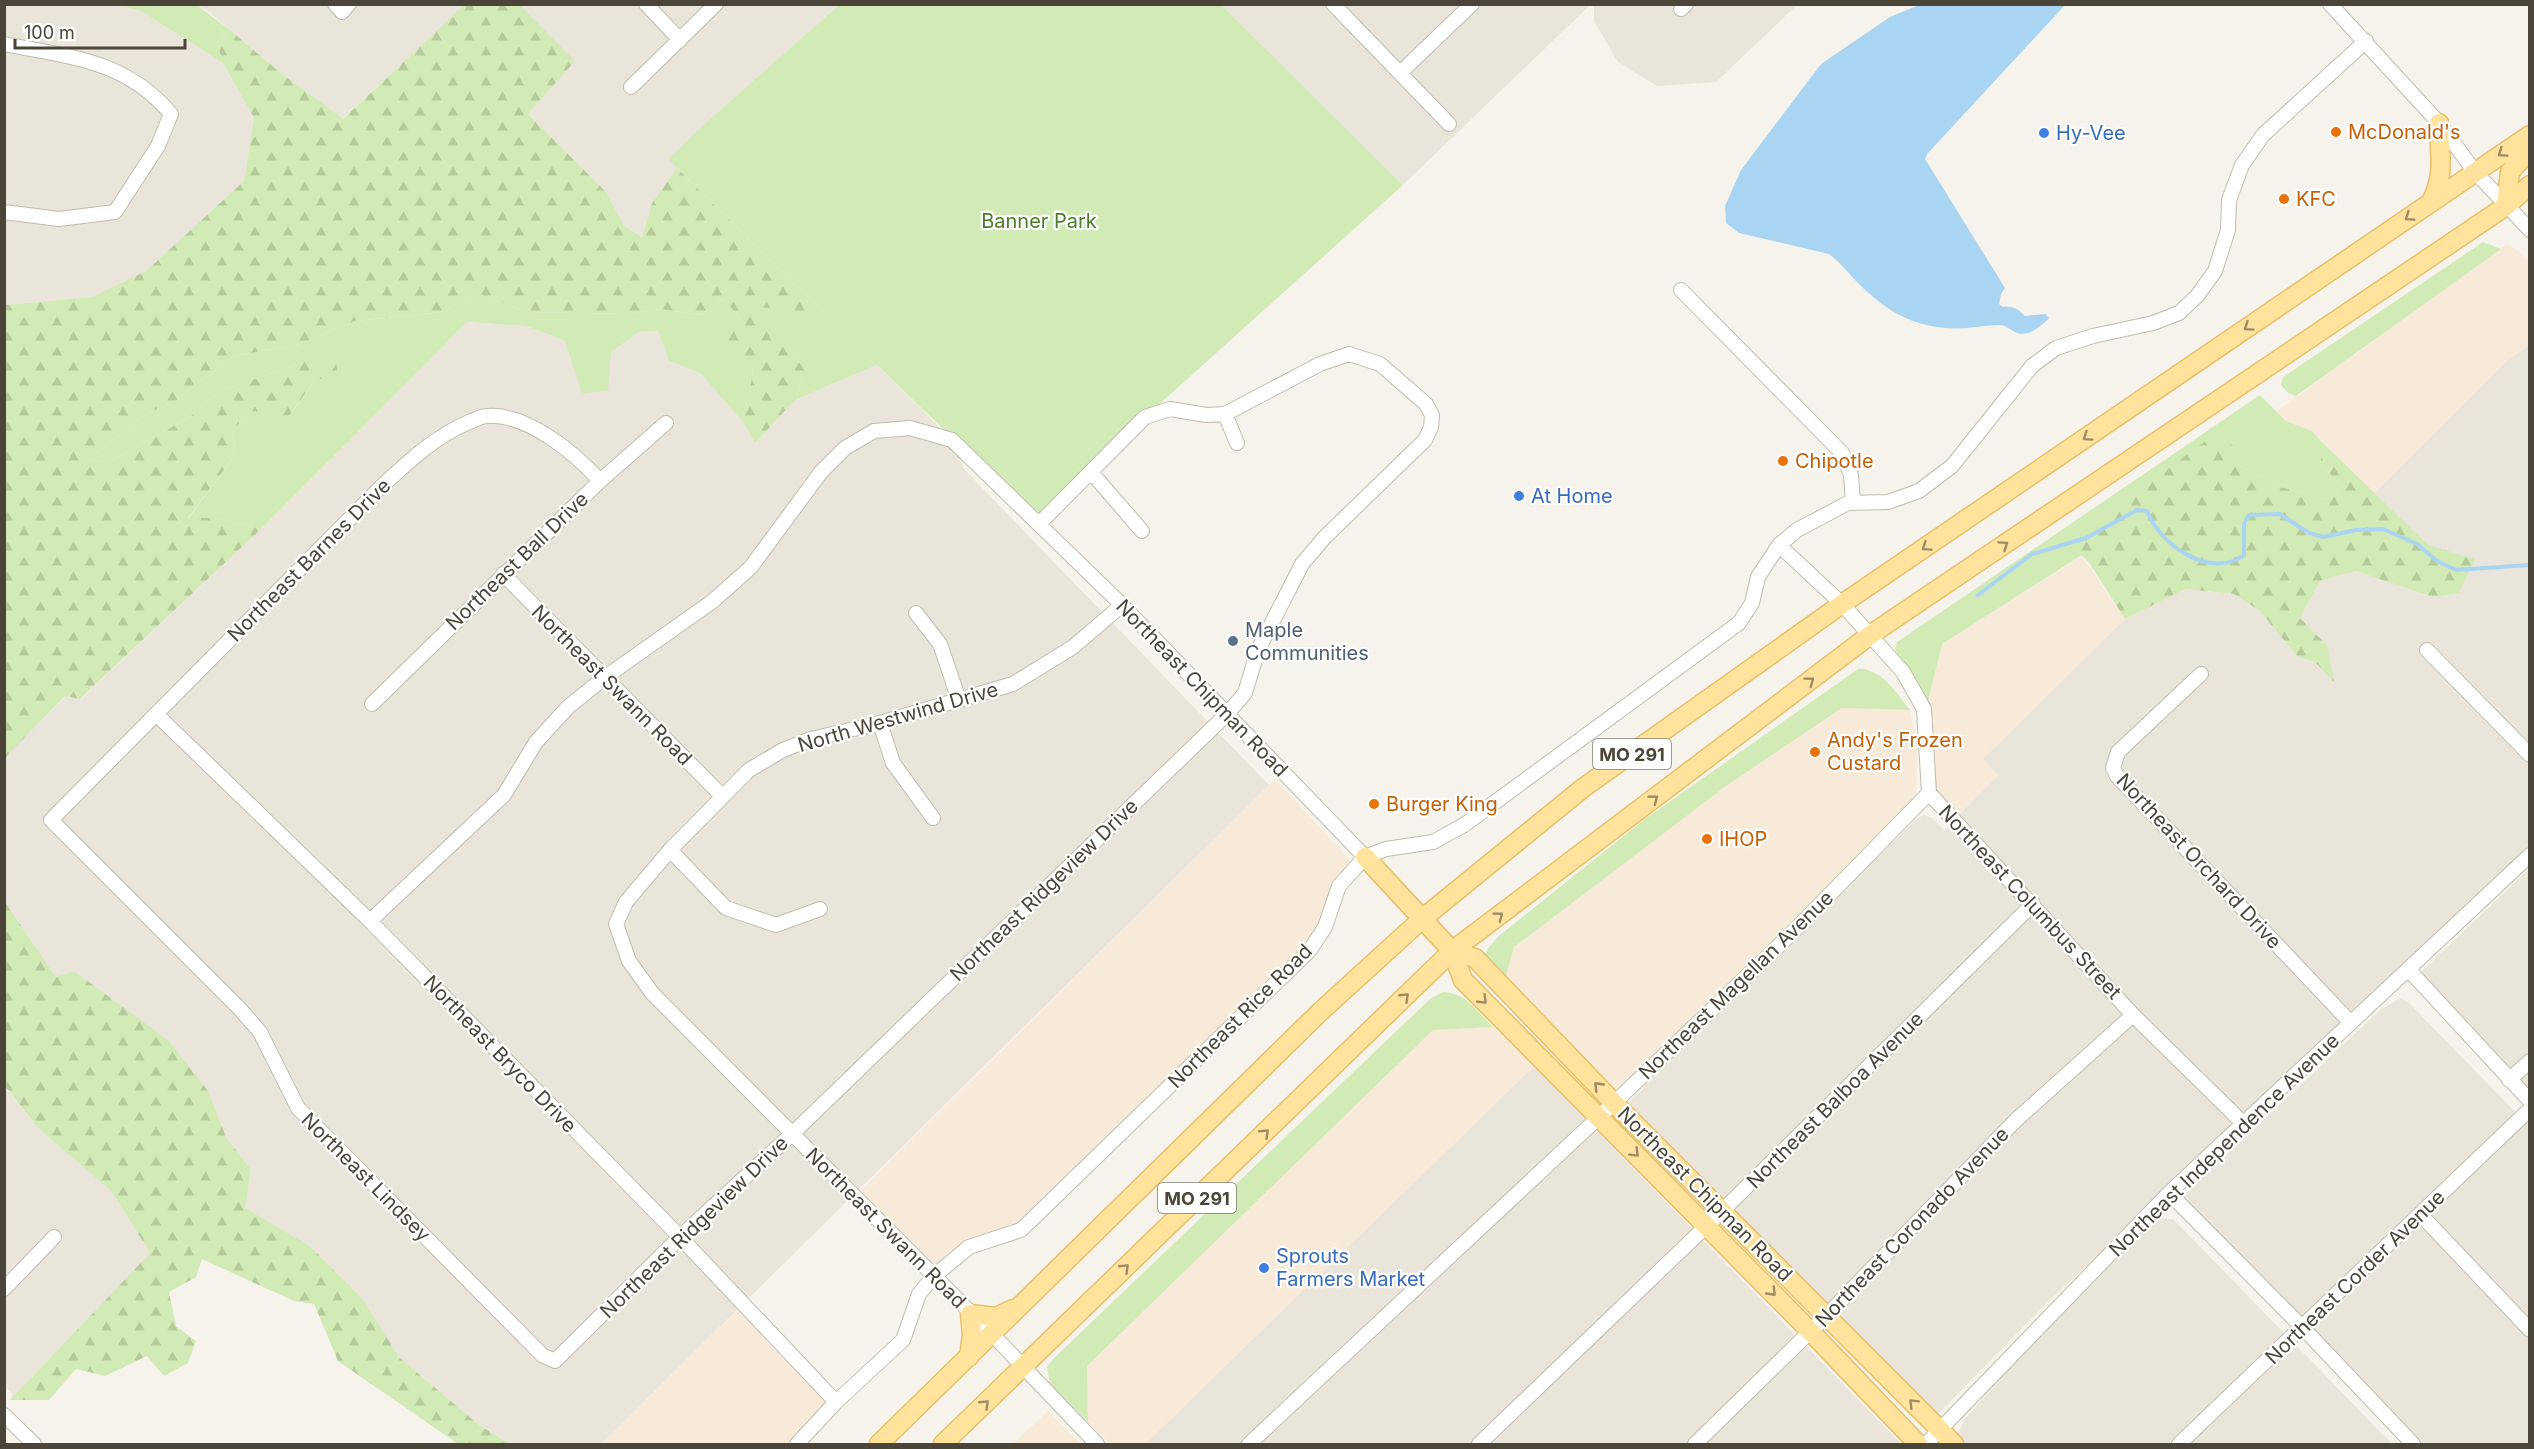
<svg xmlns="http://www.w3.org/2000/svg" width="2534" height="1449" viewBox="0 0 2534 1449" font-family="Inter,sans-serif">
	<defs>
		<pattern id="forest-firs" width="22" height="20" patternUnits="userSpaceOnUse" patternTransform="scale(1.5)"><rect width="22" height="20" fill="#d2eab5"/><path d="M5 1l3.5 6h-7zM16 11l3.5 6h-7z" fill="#b6ca9c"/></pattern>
	</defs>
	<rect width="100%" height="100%" fill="#f6f3ec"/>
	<path fill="#eae5da" d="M 5,5 L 118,5 L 141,11 L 223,63 L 254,118 L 244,181 L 146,271 L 92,297 L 5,305 Z
		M 197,5 L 465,5 L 342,119 L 277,70 L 209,12 Z
		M 520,5 L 839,5 L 710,119 L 669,159 L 677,168 L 652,203 L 641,238 L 624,226 L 606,192 L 528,114 L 574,61 Z
		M 1220,5 L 1590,5 L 1403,185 Z
		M 1594,5 L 1797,5 L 1716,82 L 1657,86 L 1618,62 L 1594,21 Z
		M 467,322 L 526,326 L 565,341 L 611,352 L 639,332 L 658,331 L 669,361 L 700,373 L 743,422 L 755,443 L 795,400 L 877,365 L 952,440 L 963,468 L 1269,785 L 601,1444 L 510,1444 L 479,1425 L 399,1357 L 362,1298 L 310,1246 L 244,1208 L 251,1169 L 227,1139 L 208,1091 L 74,971 L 56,977 L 5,902 L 4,758 L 66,696 L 81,699 L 170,615 L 261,529 Z
		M 2529,345 L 2529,846 L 2292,1074 L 2054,1296 L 1941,1411 L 1931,1416 L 1626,1112 L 1630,1101 L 1917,818 L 1924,815 L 1932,818 L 1944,830 L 1998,775 L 1982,759 L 2125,619 L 2186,589 L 2234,594 L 2260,611 L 2298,657 L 2315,662 L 2327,645 L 2300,618 L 2320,581 L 2356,571 L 2431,597 L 2474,559 L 2428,546 L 2374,493 L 2509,359 Z
		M 2529,869 L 2529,1101 L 2419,978 L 2423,970 Z
		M 2400,998 L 2409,1003 L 2529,1126 L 2529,1444 L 2410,1444 L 2182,1202 L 2186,1193 L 2378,1012 Z
		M 1534,1066 L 1901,1444 L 1145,1444 Z
		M 4,1086 L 38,1128 L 112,1192 L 150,1253 L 10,1400 L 13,1394 L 4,1386 Z
		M 2164,1218 L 2174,1220 L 2392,1444 L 1957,1444 L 1958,1434 L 1965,1419 L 2063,1308 L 2156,1220 Z"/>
	<path fill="#f7ead8" d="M 2507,244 L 2519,251 L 2529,262 L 2529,345 L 2509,359 L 2374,493 L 2312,431 L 2286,421 L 2277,411 Z
		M 2082,556 L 2125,619 L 1983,759 L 1998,775 L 1951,822 L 1933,788 L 1926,711 L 1942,644 Z
		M 1843,708 L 1910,710 L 1917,747 L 1916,799 L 1620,1093 L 1612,1095 L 1503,987 L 1514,947 L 1726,786 Z
		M 1275,779 L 1349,859 L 1349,868 L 1314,939 L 1017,1226 L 958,1248 L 936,1265 L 932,1266 L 859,1192 Z
		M 1493,1027 L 1534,1066 L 1145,1444 L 1110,1444 L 1088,1422 L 1086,1366 L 1433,1030 Z
		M 738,1310 L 825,1401 L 825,1407 L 792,1444 L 601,1444 Z
		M 1048,1411 L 1080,1444 L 1013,1444 Z"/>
	<path fill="#d2eab5" d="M 1220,4 L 1403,185 L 1145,417 L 1040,523 L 877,365 L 795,400 L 806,372 L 759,306 L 826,315 L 668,159 L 710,119 L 839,5 Z
		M 118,5 L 197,5 L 230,30 L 217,43 L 223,63 L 141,11 Z
		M 2483,242 L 2501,249 L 2296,396 L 2288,393 L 2281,385 L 2283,377 Z
		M 479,294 L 527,312 L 630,314 L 660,309 L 701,315 L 723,299 L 740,318 L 724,332 L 753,372 L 743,422 L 700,373 L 669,361 L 658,331 L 639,332 L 611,352 L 608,391 L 582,393 L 565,341 L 526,326 L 467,322 L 261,529 L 216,518 L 188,519 L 235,455 L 233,429 L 252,411 L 290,415 L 315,380 L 303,362 L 221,391 L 188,418 L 107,463 L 89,459 L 149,412 L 170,405 L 234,356 L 300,344 L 355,321 L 442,312 Z
		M 2260,395 L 2286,421 L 2312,431 L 2321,441 L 2321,464 L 2342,487 L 2330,500 L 2280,487 L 2234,463 L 2069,542 L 2082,555 L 1942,644 L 1928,702 L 1895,650 L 1897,642 Z
		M 1858,669 C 1882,668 1897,694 1910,710 L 1842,708 L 1726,786 L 1514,947 L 1503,987 L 1484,957 L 1488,948 L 1500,935 L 1645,819 Z
		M 1443,992 C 1466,993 1478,1012 1493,1027 L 1433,1030 L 1087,1366 L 1088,1422 L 1050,1384 L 1047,1367 L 1054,1358 L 1430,999 Z"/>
	<path fill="url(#forest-firs)" d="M 465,4 L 520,5 L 575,61 L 528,114 L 606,192 L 624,226 L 642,237 L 652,203 L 677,168 L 827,316 L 760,307 L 806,372 L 795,400 L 755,443 L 743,422 L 753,372 L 723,332 L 740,318 L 723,299 L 701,315 L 660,309 L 630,314 L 527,312 L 479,294 L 442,312 L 355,321 L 300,344 L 234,356 L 170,405 L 149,412 L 89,459 L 107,463 L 188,418 L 221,391 L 303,362 L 335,356 L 338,375 L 315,380 L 289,416 L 252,411 L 233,429 L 235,455 L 188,518 L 216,518 L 261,529 L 80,699 L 65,696 L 5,758 L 5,305 L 92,297 L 146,271 L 244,181 L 254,118 L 223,63 L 217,43 L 230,30 L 277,70 L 343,119 Z
		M 2211,437 L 2237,447 L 2234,463 L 2280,487 L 2330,500 L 2342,487 L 2321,464 L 2321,441 L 2428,545 L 2475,559 L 2459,593 L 2432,597 L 2356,571 L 2320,581 L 2300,618 L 2327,645 L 2334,682 L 2315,662 L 2298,657 L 2260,611 L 2234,594 L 2186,589 L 2125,619 L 2090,564 L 2069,542 Z
		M 5,902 L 56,977 L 74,971 L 168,1040 L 208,1091 L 227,1139 L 251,1169 L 245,1208 L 310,1246 L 362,1298 L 399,1357 L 479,1425 L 510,1444 L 458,1444 L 338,1361 L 314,1304 L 294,1301 L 202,1259 L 196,1277 L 169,1292 L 176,1326 L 196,1341 L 188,1363 L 164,1376 L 147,1356 L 105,1376 L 76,1369 L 49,1400 L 10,1400 L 150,1253 L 112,1192 L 38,1128 L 5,1086 Z"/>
	<path fill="#a9d4f2" d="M 1919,5 L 2065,5 L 1928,153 L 1925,159 L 2005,288 L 2001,294 L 1999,304 L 2003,307 C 2013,306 2018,309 2025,316 L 2045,314 L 2049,318 C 2041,326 2030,337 2017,333 C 2011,331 2008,326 2001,325 C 1983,325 1964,330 1946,328 C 1909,325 1884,309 1858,283 C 1848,273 1841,263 1829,254 L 1739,233 L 1726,223 L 1725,206 L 1741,170 L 1821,64 L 1890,17 Z"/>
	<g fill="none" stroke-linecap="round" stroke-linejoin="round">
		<path stroke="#a9d4f2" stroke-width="4" d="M 1978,595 L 2032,554 L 2086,538 L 2137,510 L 2147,511 C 2160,545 2210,580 2244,555 L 2244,523 L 2249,515 L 2280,514 L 2307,532 L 2323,537 L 2356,530 L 2383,529 L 2417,544 L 2437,561 L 2456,570 L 2530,565"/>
		<g stroke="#c2bbae" stroke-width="16">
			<path id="minor" d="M 335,4 L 342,12 L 349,4
				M 646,4 L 680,40
				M 1333,4 L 1449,124
				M 2330,4 L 2439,123 L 2475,172 L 2530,230
				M 1681,9 L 1686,4
				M 4,44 C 70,57 126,60 171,114 L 158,146 L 115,212 L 59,219 L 4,212
				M 1400,73 L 1472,4
				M 631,87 L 716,4
				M 1681,290 L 1842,453 L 1851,475 L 1853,503
				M 1225,414 L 1237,443
				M 1091,472 L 1142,531
				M 600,481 C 575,453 527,413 487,416 C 481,416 475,420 469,422 C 434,437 408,462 381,487 L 51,820 L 239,1008 L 260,1032 L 298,1108 L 542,1355 L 555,1361 L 680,1237 L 793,1133 L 1227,714 L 1245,693 L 1258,650 L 1302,564 L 1324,538 L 1425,440 L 1431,427 L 1432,415 L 1426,404 L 1380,364 L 1349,354 L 1320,364 L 1225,414 L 1206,415 L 1170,409 L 1145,417 L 1040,523
				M 1779,545 L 1842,604 L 1903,672 L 1924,709 L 1929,793 L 2133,1015 L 2244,1124
				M 503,574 L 722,796
				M 916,613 L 940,644 L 959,700
				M 2427,650 L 2530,755
				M 2201,674 L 2118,752 L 2113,768 L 2117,776 L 2351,1023
				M 372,704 L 600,481 L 666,423
				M 156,714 L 370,921 L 680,1237 L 836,1402
				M 880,723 L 893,763 L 933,818
				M 670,850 L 726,908 L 776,925 L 820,909
				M 370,921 L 504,795 L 536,742 L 568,707 L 604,678 L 713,601 L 751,567 L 821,472 L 845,448 L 874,431 L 910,428 L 952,440 L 1122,605 L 1365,857
				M 2408,969 L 2530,1101
				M 2509,1080 L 2530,1061
				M 2169,1193 L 2303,1328 L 2413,1444
				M 2421,1215 L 2530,1330
				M 4,1289 L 54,1237
				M 4,1415 L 34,1444
				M 797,1444 L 836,1402 L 903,1340 L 919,1294 L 933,1277 L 969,1247 L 1021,1230 L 1310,950 L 1325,927 L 1339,886 L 1365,857 L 1386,849 L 1433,842 L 1464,825 L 1739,623 L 1752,603 L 1758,577 L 1779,545 L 1797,530 L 1848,503 L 1888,502 L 1919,491 L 1952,466 L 2032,366 L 2056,348 L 2093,336 L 2153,323 L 2179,313 L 2197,296 L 2215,271 L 2228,230 L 2229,200 L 2242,165 L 2263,135 L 2366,41
				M 1097,1444 L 992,1334 L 652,993 L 629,961 L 616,924 L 626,902 L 670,850 L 749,770 L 783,750 L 811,739 L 880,723 L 1013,684 L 1073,647 L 1122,605
				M 1249,1444 L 1614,1103 L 1790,935 L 1929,793
				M 1479,1444 L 1722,1211 L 2033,904
				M 1695,1444 L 1826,1316 L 2015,1121 L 2133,1015
				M 1926,1444 L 2169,1193 L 2530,855
				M 2179,1444 L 2530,1109"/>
		</g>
		<g stroke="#e6c16a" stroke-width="21">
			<path id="major" d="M 2431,202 C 2446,173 2439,154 2439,123
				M 2506,206 L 2510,172 L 2530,149
				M 1365,857 L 1452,951 L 1463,980 L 1810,1331 L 1918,1444
				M 1452,951 L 1475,958 L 1614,1103 L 1954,1444
				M 969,1357 L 972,1335 L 970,1314 L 996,1317 L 1013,1309
				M 879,1444 L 1321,1011 L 1422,919 L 1583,788 L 1842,604 L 2530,135
				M 943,1444 L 1452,951 L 1870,635 L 2506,206 L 2530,185"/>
		</g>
		<use href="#minor" stroke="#fff" stroke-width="14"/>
		<use href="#major" stroke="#ffe39c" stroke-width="18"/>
	</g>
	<defs><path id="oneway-chevron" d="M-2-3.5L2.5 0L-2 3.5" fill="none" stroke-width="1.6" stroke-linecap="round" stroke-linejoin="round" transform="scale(1.5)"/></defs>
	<g stroke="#9c8c66">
		<use href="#oneway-chevron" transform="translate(2502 153) rotate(146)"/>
		<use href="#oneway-chevron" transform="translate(2409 217) rotate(146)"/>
		<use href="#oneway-chevron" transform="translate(2248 327) rotate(146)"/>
		<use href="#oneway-chevron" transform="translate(2087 437) rotate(146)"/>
		<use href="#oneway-chevron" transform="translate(2004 545) rotate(-34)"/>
		<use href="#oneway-chevron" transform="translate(1926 547) rotate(146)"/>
		<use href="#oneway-chevron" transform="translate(1810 681) rotate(-37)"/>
		<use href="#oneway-chevron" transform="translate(1654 799) rotate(-37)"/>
		<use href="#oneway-chevron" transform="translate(1499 916) rotate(-37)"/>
		<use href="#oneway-chevron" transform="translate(1405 997) rotate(-44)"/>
		<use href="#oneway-chevron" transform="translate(1483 1000) rotate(45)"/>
		<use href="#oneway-chevron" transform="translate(1598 1086) rotate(-134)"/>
		<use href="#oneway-chevron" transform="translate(1265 1133) rotate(-44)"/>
		<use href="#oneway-chevron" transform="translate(1635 1153) rotate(45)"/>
		<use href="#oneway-chevron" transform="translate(1125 1268) rotate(-44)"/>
		<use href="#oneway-chevron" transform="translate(1772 1292) rotate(46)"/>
		<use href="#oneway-chevron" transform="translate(1913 1403) rotate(-135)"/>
		<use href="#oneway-chevron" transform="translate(985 1404) rotate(-44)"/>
	</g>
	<g fill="#e8710a" stroke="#fff" stroke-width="2">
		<circle cx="2336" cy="132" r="6"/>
		<circle cx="2284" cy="199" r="6"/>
		<circle cx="1783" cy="461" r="6"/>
		<circle cx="1815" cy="752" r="6"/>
		<circle cx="1374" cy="804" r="6"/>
		<circle cx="1707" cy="839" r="6"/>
	</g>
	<g fill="#3f7fe0" stroke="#fff" stroke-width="2">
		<circle cx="2044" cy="133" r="6"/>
		<circle cx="1519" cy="496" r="6"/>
		<circle cx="1264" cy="1268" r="6"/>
	</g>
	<circle fill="#5c6f8a" stroke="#fff" stroke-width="2" cx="1233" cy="641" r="6"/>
	<g text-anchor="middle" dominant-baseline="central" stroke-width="4.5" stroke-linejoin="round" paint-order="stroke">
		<g fill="#fff" stroke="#817c74" stroke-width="1.5">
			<rect x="1593" y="739" width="78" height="30" rx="4.5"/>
			<rect x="1158" y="1183" width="78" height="30" rx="4.5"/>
		</g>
		<g font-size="18" font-weight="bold" fill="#4b4439">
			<text x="1632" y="754">MO 291</text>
			<text x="1197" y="1198">MO 291</text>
		</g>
		<g font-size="20" fill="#c56008" stroke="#fff" text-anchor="start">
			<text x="2348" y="132">McDonald's</text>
			<text x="2296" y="199">KFC</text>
			<text x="1795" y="461">Chipotle</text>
			<text x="1827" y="740">Andy's Frozen<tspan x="1827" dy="23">Custard</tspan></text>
			<text x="1386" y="804">Burger King</text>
			<text x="1719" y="839">IHOP</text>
		</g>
		<g font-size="20" fill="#366cbe" stroke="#fff" text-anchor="start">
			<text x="2056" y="133">Hy-Vee</text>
			<text x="1531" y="496">At Home</text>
			<text x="1276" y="1256">Sprouts<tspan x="1276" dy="23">Farmers Market</tspan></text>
		</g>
		<g font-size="20" fill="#4a7f2a" stroke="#fff">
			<text x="1039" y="221">Banner Park</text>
		</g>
		<g font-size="20" fill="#4b4439" stroke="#fff">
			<text transform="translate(309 560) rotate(-45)">Northeast Barnes Drive</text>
			<text transform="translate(517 561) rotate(-44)">Northeast Ball Drive</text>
			<text transform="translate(612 685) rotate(45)">Northeast Swann Road</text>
			<text transform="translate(1202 688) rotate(46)">Northeast Chipman Road</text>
			<text transform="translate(898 717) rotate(-16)">North Westwind Drive</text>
			<text transform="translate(2199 861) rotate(47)">Northeast Orchard Drive</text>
			<text transform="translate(1044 890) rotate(-44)">Northeast Ridgeview Drive</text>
			<text transform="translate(2030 902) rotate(47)">Northeast Columbus Street</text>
			<text transform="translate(1736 985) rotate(-44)">Northeast Magellan Avenue</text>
			<text transform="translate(1240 1016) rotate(-45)">Northeast Rice Road</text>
			<text transform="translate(500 1054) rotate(46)">Northeast Bryco Drive</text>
			<text transform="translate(1835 1100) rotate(-45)">Northeast Balboa Avenue</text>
			<text transform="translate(2224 1145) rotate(-44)">Northeast Independence Avenue</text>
			<text transform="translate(366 1177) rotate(45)">Northeast Lindsey</text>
			<text transform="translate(1705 1194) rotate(45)">Northeast Chipman Road</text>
			<text transform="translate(694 1227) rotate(-44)">Northeast Ridgeview Drive</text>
			<text transform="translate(1912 1227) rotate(-46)">Northeast Coronado Avenue</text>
			<text transform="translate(886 1228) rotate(45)">Northeast Swann Road</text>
			<text transform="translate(2355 1277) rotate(-44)">Northeast Corder Avenue</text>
		</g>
		<g font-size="20" fill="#4e5e75" stroke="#fff" text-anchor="start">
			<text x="1245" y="630">Maple<tspan x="1245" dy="23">Communities</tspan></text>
		</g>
	</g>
	<rect width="2534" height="1449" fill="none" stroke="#4b4439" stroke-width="12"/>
	<path d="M15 39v9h170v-9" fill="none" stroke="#4b4439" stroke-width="3"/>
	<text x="24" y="39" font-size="18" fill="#4b4439" stroke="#ffffff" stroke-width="4.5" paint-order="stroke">100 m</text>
</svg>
